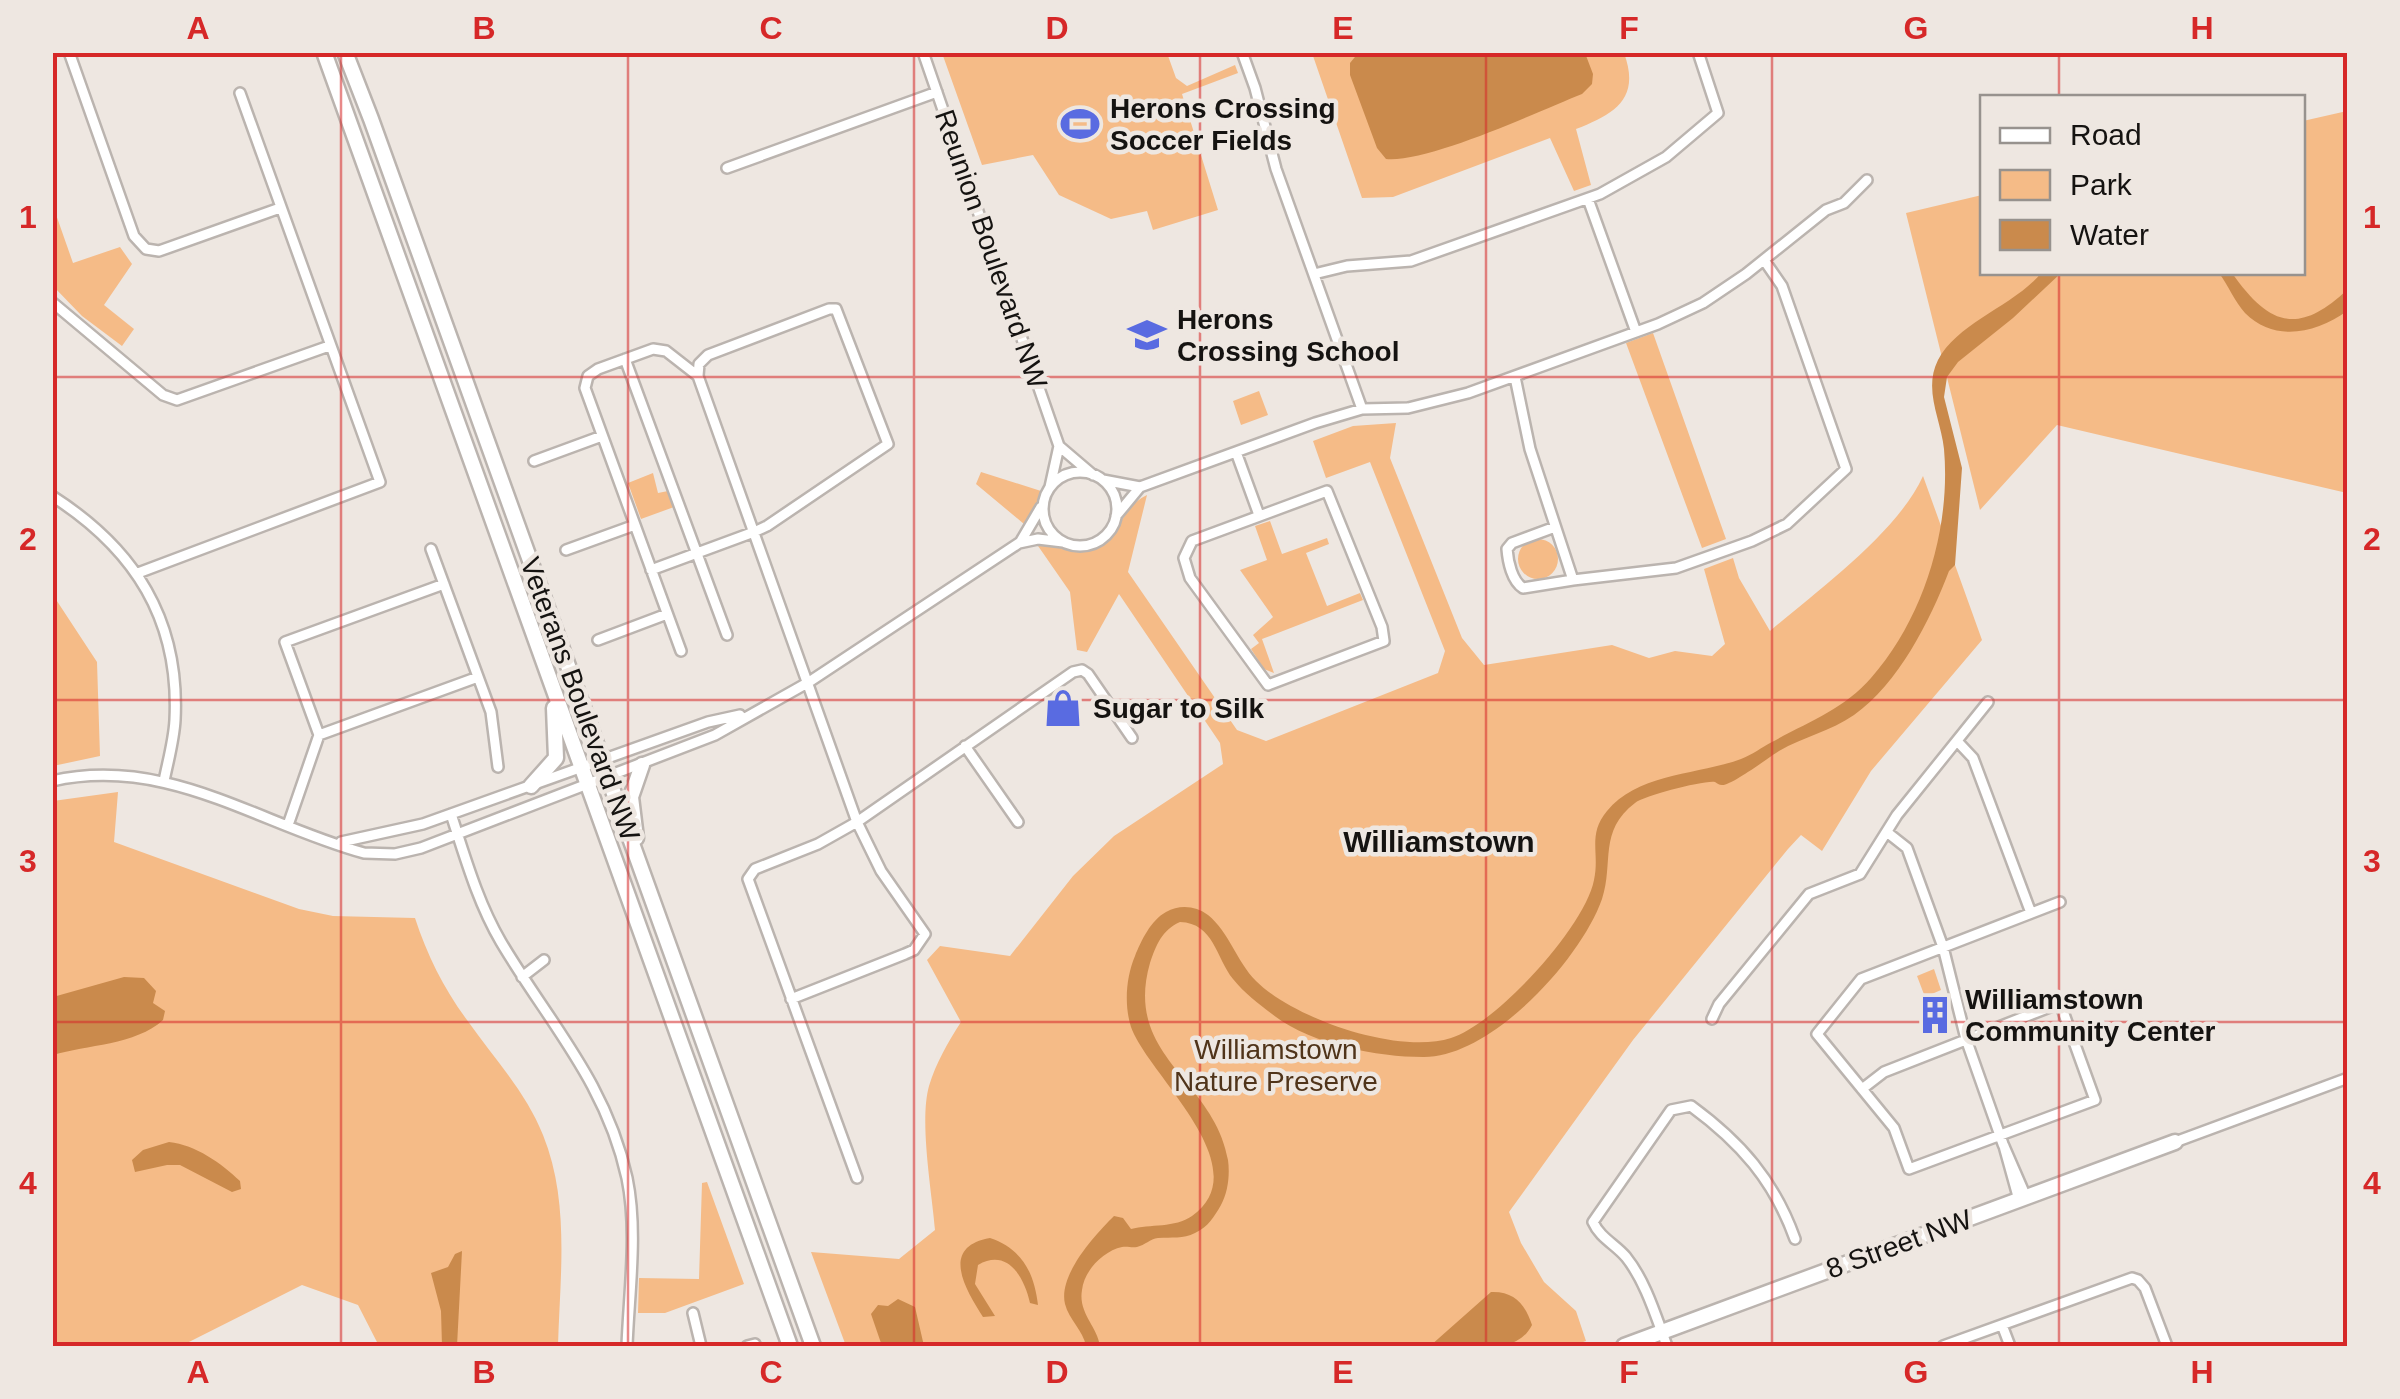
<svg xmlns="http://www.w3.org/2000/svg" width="2400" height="1399" viewBox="0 0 2400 1399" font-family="Arial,sans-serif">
	<rect width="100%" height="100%" fill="#eee7e1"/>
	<path fill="#f5bb87" d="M 942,53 L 1167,53 L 1176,78 L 1187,86 L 1235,65 L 1238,73 L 1182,94 L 1218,210 L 1153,230 L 1147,211 L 1111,219 L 1059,195 L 1033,155 L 982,165 Z
		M 1312,53 L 1624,53 C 1641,99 1614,114 1576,129 L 1591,185 L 1574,191 L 1550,138 L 1393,197 L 1362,198 Z
		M 2347,111 L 2347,493 L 2057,425 L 1980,510 L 1906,213 L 1982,195 L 1982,272 L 2302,272 L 2303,121 Z
		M 53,206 L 73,263 L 120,247 L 132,264 L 104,305 L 134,329 L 122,346 L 82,316 L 53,286 Z
		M 1653,333 L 1726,539 L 1702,548 L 1626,343 Z
		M 1259,391 L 1268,415 L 1241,425 L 1233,401 Z
		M 1396,423 L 1390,458 L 1462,638 L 1484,665 L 1612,645 L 1649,658 L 1675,651 L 1712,656 L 1725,644 L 1704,569 L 1733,558 L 1739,578 L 1770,631 C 1817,591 1898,532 1923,476 L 1982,640 L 1871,771 L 1822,851 L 1801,835 L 1788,849 L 1633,1040 L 1509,1212 L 1521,1243 L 1544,1282 L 1576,1311 L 1586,1341 L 1571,1346 L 846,1346 L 811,1252 L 899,1259 L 935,1230 C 932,1192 919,1122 929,1086 C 936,1063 948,1042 961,1022 L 927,960 L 940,946 L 1010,956 L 1073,876 L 1114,836 L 1223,764 L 1220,743 L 1119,594 L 1087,652 L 1077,650 L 1070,592 L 1036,543 C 1052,543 1068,551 1083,550 C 1120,547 1118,508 1147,495 L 1128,572 L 1237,730 L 1266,741 L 1438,673 L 1445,651 L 1370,462 L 1326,478 L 1313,441 L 1353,426 Z
		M 981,472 L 1041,491 L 1034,512 L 1024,524 L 976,484 Z
		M 653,473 L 658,493 L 668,491 L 674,507 L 641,519 L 628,483 Z
		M 1270,521 L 1282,554 L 1327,538 L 1329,544 L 1306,553 L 1327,606 L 1360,593 L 1363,600 L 1262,639 L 1274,673 L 1264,669 L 1251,649 L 1259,643 L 1253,635 L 1273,617 L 1240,570 L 1267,560 L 1255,526 Z
		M1518 559a20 20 0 1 1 40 0a20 20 0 1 1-40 0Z
		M 53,595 L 97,662 L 100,756 L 53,766 Z
		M 118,792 L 114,842 L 299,909 L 333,916 L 415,918 C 427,955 444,989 467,1020 C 493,1057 526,1092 543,1135 C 570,1202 560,1275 558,1346 L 379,1346 L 358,1305 L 302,1285 L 181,1346 L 53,1346 L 53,801 Z
		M 1934,969 L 1941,990 L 1925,997 L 1917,976 Z
		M 707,1182 L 744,1284 L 665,1313 L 638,1313 L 639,1278 L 699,1279 L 702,1183 Z"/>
	<path fill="#ca8a4c" d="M 1359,52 L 1585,53 L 1593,74 L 1592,84 L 1582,94 C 1537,112 1428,163 1386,159 L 1377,148 L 1350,75 L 1350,63 Z
		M 2042,272 L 2061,273 L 2013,318 L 1958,362 L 1947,377 L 1944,397 L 1962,468 L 1955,565 L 1949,571 C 1930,621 1898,684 1854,715 C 1831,731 1803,737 1779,751 C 1769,757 1731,786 1722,785 C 1719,785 1717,783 1715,782 C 1704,780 1644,796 1635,803 C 1598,831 1614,863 1602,899 C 1581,959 1491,1058 1423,1057 C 1376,1057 1310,1044 1272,1014 C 1259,1004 1244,993 1233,979 C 1216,958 1214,923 1180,922 C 1162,930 1156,945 1150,963 C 1123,1057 1214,1079 1228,1160 C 1230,1175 1228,1192 1221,1205 C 1214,1217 1208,1227 1195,1233 C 1183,1239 1172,1237 1158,1238 C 1150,1239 1145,1245 1137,1247 C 1131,1248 1128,1246 1122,1247 C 1103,1251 1084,1271 1082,1290 C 1078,1313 1097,1326 1100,1346 L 1086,1346 C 1083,1330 1069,1320 1065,1304 C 1058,1275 1095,1235 1114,1216 L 1123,1218 L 1131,1229 C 1150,1224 1175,1228 1192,1216 C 1260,1167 1148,1075 1131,1027 C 1124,1005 1126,977 1135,956 C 1141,941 1151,920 1166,912 C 1180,904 1196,906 1208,915 C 1229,932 1237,962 1256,981 C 1294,1019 1399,1055 1451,1038 C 1496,1024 1585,927 1594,880 C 1600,853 1587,835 1607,811 C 1638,773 1698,775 1741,759 C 1752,755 1762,747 1772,742 C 1808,722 1844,709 1871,678 C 1924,618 1951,528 1944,449 C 1941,419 1923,390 1938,360 C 1958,322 2016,305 2042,272 Z
		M 2219,273 L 2232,273 C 2268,324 2297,337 2347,290 L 2347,311 C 2316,333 2275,343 2245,313 C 2235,302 2228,285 2219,273 Z
		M 124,977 L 144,978 L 156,991 L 153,1003 L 165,1011 L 163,1020 C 136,1045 86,1045 53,1055 L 53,997 Z
		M 169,1142 C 196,1145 221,1163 240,1181 L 241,1189 L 232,1192 L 180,1165 L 167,1165 L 135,1172 L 132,1160 L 143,1150 Z
		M 990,1238 C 1022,1249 1034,1272 1038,1305 L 1030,1303 C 1024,1276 1007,1248 978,1265 L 975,1284 L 995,1316 L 983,1317 C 966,1290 939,1247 990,1238 Z
		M 462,1251 L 457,1346 L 442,1346 L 441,1311 L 431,1273 L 448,1267 L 455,1254 Z
		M 1491,1292 C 1514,1291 1525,1304 1532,1325 C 1516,1358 1461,1347 1430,1346 Z
		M 898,1299 L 915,1307 L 924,1346 L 882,1346 L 871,1314 L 878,1305 L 888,1306 Z"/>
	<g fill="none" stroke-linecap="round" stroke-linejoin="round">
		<g stroke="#bbb4af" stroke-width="14">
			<path id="street" d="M 69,52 L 134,236 L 146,249 L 159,251 L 280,208
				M 923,52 L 1059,446 L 1093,475
				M 1242,52 L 1255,88 L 1276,169 L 1362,409
				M 727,168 L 937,92
				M 1588,199 L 1636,332
				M 1314,274 L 1347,266 L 1411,261 L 1600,194 L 1666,157 L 1718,113 L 1698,52
				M 52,302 L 163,395 L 177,400 L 329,346
				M 625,359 L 727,635
				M 1515,377 L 1530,449 L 1573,580 L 1676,568 L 1752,541 L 1787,524 L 1846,469 L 1782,286 L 1764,260
				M 1236,452 L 1259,515
				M 534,461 L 602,436
				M1043 509a37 37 0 1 1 74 0a37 37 0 1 1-74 0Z
				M 1103,480 L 1140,487
				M 1050,487 L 1059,446
				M 1327,491 L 1382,627 L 1384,641 L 1268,685 L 1190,578 L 1184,558 L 1192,541 Z
				M 52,496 C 135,549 180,620 175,720 C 174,740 168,761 164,781
				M 1116,516 L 1140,487 L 1315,423 L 1362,409 L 1408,408 L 1468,393 L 1658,324 L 1703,303 L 1746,274 L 1826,210 L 1844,203 L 1867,180
				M 1555,527 L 1512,543 L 1507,549 C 1508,562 1512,581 1523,588 L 1573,580
				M 1021,541 L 1041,507
				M 431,549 L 491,712 L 498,767
				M 566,550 L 635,525
				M 651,570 L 754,532 L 767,526 L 888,444 L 836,309 L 829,309 L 708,355 L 699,364 L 698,376 L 857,822 L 881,871 L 925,934 L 914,950 L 905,954 L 791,999
				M 138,573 L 380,482 L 240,93
				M 598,640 L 667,614
				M 681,651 L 585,388 L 588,376 L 598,369 L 653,349 L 666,351 L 698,376
				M 319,735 L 478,677
				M 1957,741 L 1973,758 L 2031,913
				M 965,746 L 1018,822
				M 52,781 C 167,755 258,824 364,853 L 395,854 L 421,848 L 715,735 L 809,682 L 1019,543 L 1038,539 L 1063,542
				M 451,814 C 465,857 478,903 501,942 C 549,1023 606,1082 627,1178 C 638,1231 629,1292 627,1346
				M 288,825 L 319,735 L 285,642 L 444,584
				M 1888,833 L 1907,848 L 1943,947 L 1966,1039 L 2003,1144 L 2026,1197
				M 341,842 L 423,824 L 708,722 L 740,715
				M 522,977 L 544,960
				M 1712,1019 L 1719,1004 L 1809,894 L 1860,874 L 1897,815 L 1988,702
				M 1862,1089 L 1884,1072 L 2060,1003 L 2095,1100 L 1909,1169 L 1894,1128 L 1817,1034 L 1861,979 L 2060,902
				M 2175,1142 L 2348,1078
				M 2004,1146 L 2019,1200
				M 857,1178 L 748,879 L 755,869 L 818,844 L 857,822 L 1073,672 L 1082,670 L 1088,674 L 1132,738
				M 693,1313 L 701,1346
				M 2002,1325 L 2010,1346
				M 747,1346 L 755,1344
				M 1667,1346 C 1656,1317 1646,1282 1626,1257 C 1615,1244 1600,1238 1593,1222 L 1671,1110 L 1691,1106 C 1740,1142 1774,1180 1795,1239
				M 1943,1346 L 2132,1278 L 2138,1280 L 2145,1288 L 2167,1346"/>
		</g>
		<g stroke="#bbb4af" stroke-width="19">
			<path id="secondary" d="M 324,52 L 790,1346
				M 345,52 L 371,119 L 813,1346
				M 531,786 L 556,758 L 554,708
				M 636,838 L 631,797 L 642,765
				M 1624,1346 L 2175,1142"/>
		</g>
		<use href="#street" stroke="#fff" stroke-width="9"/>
		<use href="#secondary" stroke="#fff" stroke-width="14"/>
	</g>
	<path fill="none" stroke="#d62828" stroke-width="2.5" stroke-opacity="0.55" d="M 341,52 L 341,1346M 628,52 L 628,1346M 914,52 L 914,1346M 1200,52 L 1200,1346M 1486,52 L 1486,1346M 1772,52 L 1772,1346M 2059,52 L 2059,98M 2059,272 L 2059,1346M 52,377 L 2348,377M 52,700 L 2348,700M 52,1022 L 2348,1022"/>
	<defs>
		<g id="stadium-bare" transform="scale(3)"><path d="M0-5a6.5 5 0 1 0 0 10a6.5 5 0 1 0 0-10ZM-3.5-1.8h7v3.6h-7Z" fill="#596be1" stroke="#eee7e1" stroke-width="2.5" paint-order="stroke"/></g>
		<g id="school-bare" transform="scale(3)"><path d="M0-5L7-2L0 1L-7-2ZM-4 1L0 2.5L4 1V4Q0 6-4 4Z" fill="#596be1" stroke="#eee7e1" stroke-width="2.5" paint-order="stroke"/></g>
		<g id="shop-bare" transform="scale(3)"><path d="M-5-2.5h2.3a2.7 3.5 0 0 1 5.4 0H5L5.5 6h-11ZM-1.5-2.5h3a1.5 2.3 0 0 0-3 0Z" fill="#596be1" stroke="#eee7e1" stroke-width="2.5" paint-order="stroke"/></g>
		<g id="building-bare" transform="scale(3)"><path d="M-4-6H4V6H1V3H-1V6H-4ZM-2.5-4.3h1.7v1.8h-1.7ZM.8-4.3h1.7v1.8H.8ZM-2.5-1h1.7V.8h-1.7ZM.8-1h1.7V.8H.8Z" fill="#596be1" stroke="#eee7e1" stroke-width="2.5" paint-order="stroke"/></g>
	</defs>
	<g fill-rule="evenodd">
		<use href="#stadium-bare" x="1080" y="124"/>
		<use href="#school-bare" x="1147" y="335"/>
		<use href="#shop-bare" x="1063" y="708"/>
		<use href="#building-bare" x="1935" y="1015"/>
	</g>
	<g text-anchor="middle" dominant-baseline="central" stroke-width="9" stroke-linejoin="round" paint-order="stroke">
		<g font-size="28" font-weight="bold" fill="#151311" stroke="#eee7e1" text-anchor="start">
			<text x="1110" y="108">Herons Crossing<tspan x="1110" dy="32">Soccer Fields</tspan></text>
			<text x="1177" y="319">Herons<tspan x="1177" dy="32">Crossing School</tspan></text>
			<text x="1093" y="708">Sugar to Silk</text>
			<text x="1965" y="999">Williamstown<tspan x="1965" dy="32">Community Center</tspan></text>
		</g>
		<g font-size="28" fill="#151311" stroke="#eee7e1">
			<text transform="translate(991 249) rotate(71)">Reunion Boulevard NW</text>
			<text transform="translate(580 699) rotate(70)">Veterans Boulevard NW</text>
			<text transform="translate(1899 1244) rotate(-20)">8 Street NW</text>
		</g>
		<g font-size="28" fill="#50341a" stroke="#eee7e1">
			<text x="1276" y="1049">Williamstown<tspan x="1276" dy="32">Nature Preserve</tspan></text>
		</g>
		<g font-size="30" font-weight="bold" fill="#151311" stroke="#eee7e1">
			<text x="1439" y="841">Williamstown</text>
		</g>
	</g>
	<rect width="2400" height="1399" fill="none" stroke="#eee7e1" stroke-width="110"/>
	<rect x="1980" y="95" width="325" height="180" fill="#eee7e1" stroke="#97928e" stroke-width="2.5"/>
	<rect x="2000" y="128" width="50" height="15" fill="#ffffff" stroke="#97928e" stroke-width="2.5"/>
	<text x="2070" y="145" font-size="30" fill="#151311">Road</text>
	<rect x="2000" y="170" width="50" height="30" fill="#f5bb87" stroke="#97928e" stroke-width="2.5"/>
	<text x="2070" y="195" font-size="30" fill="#151311">Park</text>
	<rect x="2000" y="220" width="50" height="30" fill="#ca8a4c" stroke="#97928e" stroke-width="2.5"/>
	<text x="2070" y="245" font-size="30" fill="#151311">Water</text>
	<rect x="55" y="55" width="2290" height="1289" fill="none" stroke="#d62828" stroke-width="4"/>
	<g font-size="32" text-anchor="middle" font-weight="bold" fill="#d62828">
		<text x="198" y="39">A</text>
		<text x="484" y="39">B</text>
		<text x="771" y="39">C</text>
		<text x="1057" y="39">D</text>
		<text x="1343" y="39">E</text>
		<text x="1629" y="39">F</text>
		<text x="1916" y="39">G</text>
		<text x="2202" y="39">H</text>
		<text x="28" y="228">1</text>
		<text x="2372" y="228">1</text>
		<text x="28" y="550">2</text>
		<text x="2372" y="550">2</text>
		<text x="28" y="872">3</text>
		<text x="2372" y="872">3</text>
		<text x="28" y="1194">4</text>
		<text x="2372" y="1194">4</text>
		<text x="198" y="1383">A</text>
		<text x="484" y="1383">B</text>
		<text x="771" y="1383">C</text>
		<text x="1057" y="1383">D</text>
		<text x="1343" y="1383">E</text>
		<text x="1629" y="1383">F</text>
		<text x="1916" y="1383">G</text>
		<text x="2202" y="1383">H</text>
	</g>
</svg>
